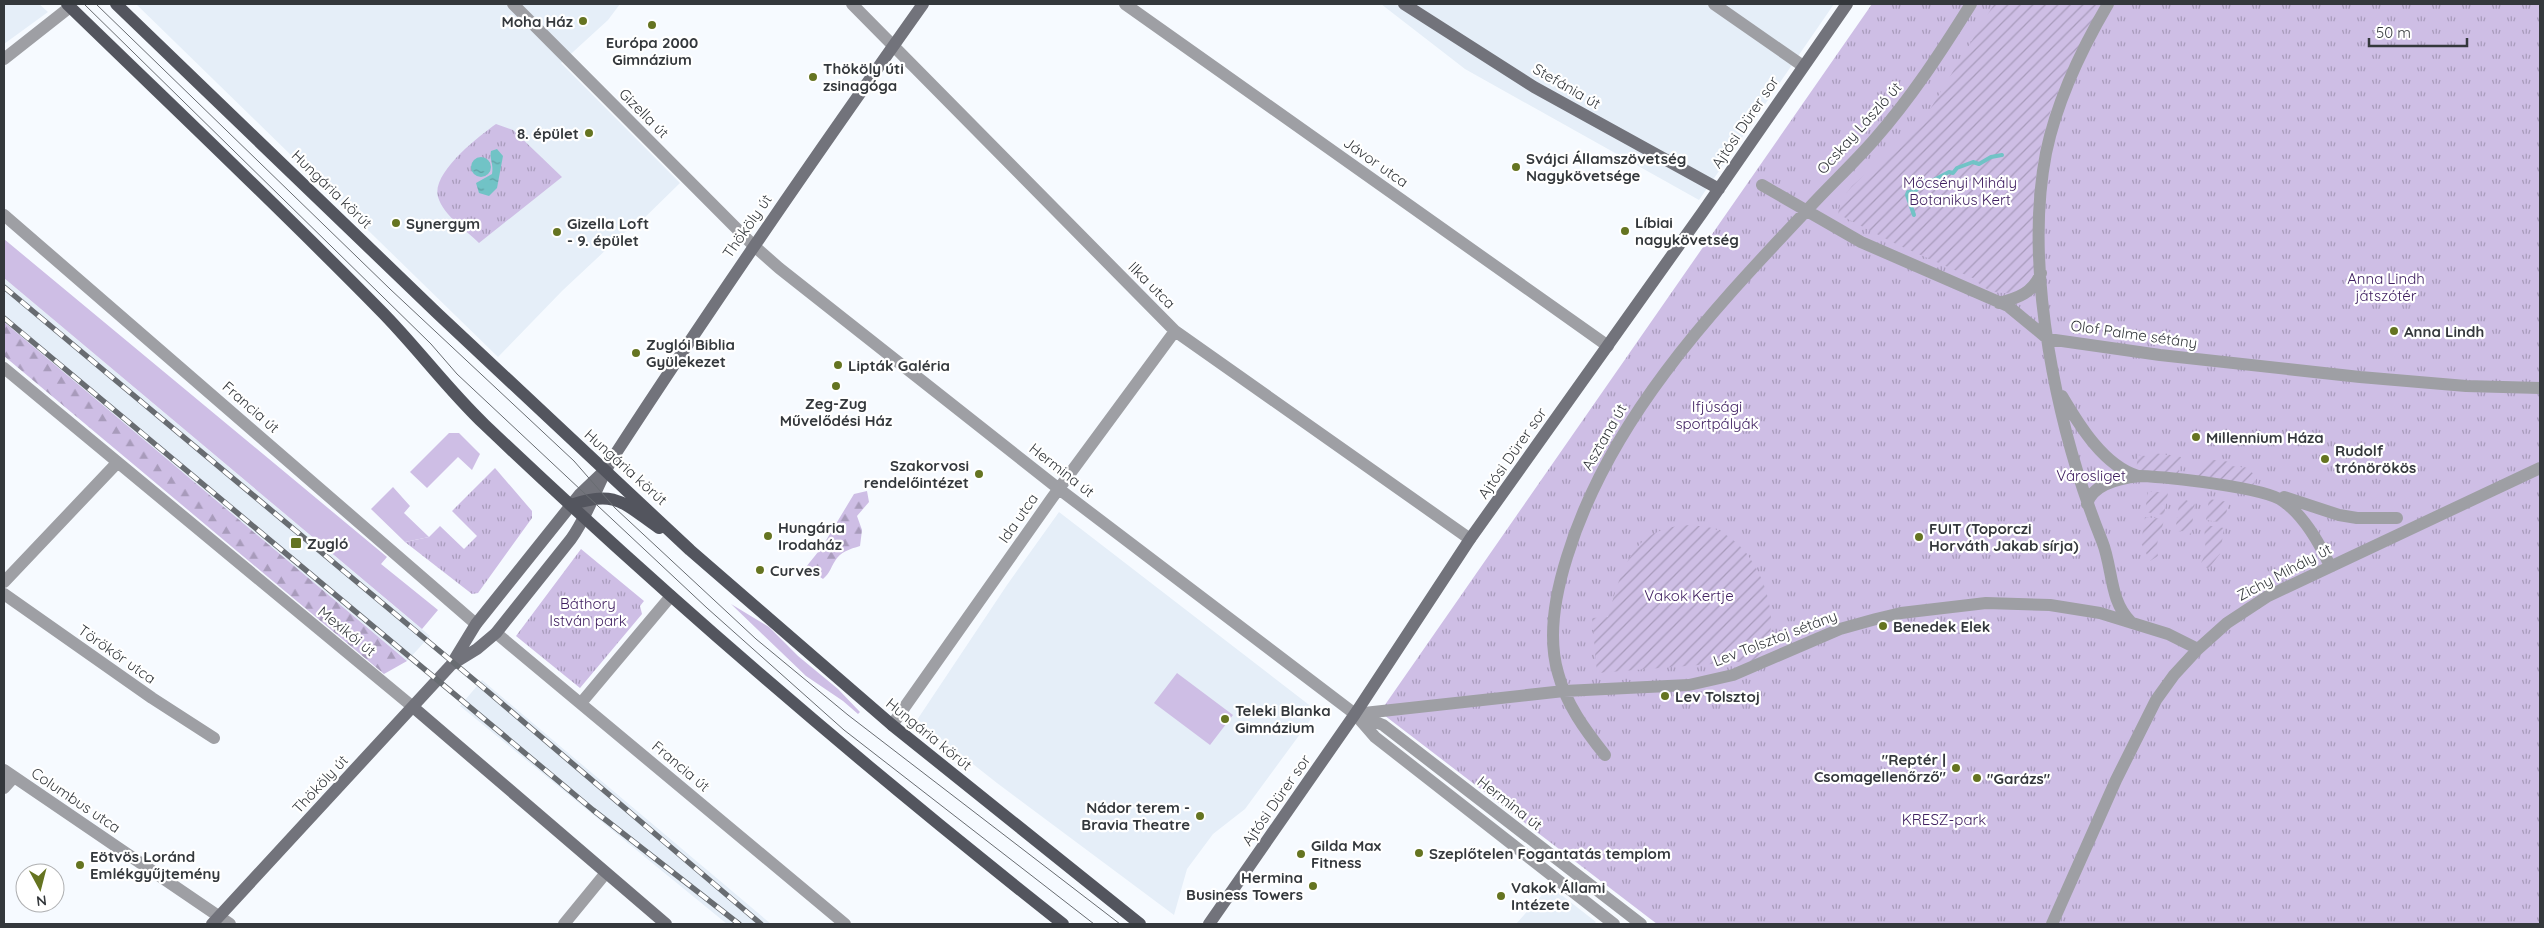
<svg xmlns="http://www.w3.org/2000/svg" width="2544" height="928" viewBox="0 0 2544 928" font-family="Quicksand,sans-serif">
	<defs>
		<pattern id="forest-firs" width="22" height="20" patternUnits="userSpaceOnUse" patternTransform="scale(1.25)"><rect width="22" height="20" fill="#cebee5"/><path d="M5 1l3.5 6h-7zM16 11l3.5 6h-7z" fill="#a89bbb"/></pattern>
		<pattern id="park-tufts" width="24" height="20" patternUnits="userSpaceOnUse" patternTransform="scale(1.25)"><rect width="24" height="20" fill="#cebee5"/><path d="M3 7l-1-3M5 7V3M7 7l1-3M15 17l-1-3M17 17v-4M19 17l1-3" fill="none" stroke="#a89bbb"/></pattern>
		<pattern id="garden-furrows" width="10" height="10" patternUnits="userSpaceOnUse" patternTransform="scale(1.25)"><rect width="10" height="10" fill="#cebee5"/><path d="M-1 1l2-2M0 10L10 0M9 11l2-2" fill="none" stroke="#a89bbb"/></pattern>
		<pattern id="water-ripples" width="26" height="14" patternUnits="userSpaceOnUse" patternTransform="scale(1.25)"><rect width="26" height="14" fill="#71c3c6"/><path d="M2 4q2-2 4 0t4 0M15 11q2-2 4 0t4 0" fill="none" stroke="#5e9fa2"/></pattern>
	</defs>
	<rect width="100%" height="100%" fill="#f6faff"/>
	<path fill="#e5eef8" d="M 4,4 L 39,4 L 48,12 L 4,44 Z
		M 136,4 L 620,4 L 608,20 L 561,63 L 680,183 L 634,228 L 625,232 L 562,291 L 498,357 Z
		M 1381,4 L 1834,4 L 1699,200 L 1465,69 Z
		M 4,278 L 430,636 L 407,661 L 4,322 Z
		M 1059,512 L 1317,711 L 1245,809 L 1213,834 L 1187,869 L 1174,915 L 997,783 L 917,720 L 1007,585 Z
		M 482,680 L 554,741 L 771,924 L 727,924 L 460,706 Z
		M 1550,886 L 1596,922 L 1594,924 L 1516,924 Z"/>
	<path fill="#cebee5" d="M 4,239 L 387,557 L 381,564 L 438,610 L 422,629 L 4,278 Z
		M 449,433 L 459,433 L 480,454 L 472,470 L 458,457 L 427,488 L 410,472 Z
		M 393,487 L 410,506 L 404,513 L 429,537 L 405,542 L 371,509 Z
		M 731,604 L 769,627 L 798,656 L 838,689 L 860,712 L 858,714 L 843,701 L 806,676 Z
		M 1177,673 L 1233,715 L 1210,745 L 1154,703 Z"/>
	<path fill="url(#forest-firs)" d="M 4,322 L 407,661 L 384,674 L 4,356 Z
		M 867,491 L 869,502 L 857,516 L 862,530 L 860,546 C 850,549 840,552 835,561 C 830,569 830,573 823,579 L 806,567 L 822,547 L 854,494 Z"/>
	<path fill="url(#park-tufts)" d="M 1872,4 L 2540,4 L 2540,924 L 1657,924 L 1380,712 Z
		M 496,124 L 513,130 L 562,177 L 479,243 C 466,230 444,216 438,197 C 431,173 479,136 496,124 Z
		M 495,468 L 532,511 L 532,518 L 478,593 L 472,594 L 405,542 L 429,537 L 440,526 L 464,549 L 477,536 L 452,511 Z
		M 581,549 L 644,601 L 640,606 L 642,614 L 580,688 L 516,636 Z"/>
	<path fill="url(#garden-furrows)" d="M 1994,4 L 2104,4 C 2075,53 2049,99 2039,156 C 2035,180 2033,207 2033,231 C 2033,246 2038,267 2031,280 C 2019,299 1987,296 1975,279 L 1898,245 L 1838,214 L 1841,200 L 1852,186 L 1905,140 L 1926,116 Z
		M 2154,453 L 2181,457 L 2178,476 L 2136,471 L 2138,455 L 2153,457 Z
		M 2205,459 L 2232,462 L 2232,466 L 2248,468 L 2257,478 L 2252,487 L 2196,479 L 2198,468 L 2204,468 Z
		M 2148,491 L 2168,493 L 2164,515 L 2145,512 Z
		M 2180,497 L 2188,501 L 2195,500 L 2191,535 L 2182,531 L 2175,533 Z
		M 2209,499 L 2228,502 L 2225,523 L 2206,520 Z
		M 2145,517 L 2164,519 C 2162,533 2154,542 2158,556 L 2150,561 L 2141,543 Z
		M 1689,525 C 1696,526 1705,526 1712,528 C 1749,540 1773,590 1771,626 C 1770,637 1764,649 1762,660 L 1597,673 L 1592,618 L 1608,617 C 1618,583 1627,540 1665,529 C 1673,526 1681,526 1689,525 Z
		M 2205,525 L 2224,528 L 2220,554 L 2208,569 L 2201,563 C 2209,550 2203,539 2205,525 Z"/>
	<path fill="url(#water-ripples)" d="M 497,149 L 503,156 L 497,188 L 489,196 L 479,193 L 476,183 L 492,174 C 494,165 489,158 491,151 Z
		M471 167a10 10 0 1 1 20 0a10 10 0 1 1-20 0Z"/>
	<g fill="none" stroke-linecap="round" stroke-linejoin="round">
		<path stroke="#71c3c6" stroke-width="4" d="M 1914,215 L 1907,195 L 1908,192 L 1915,191 L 1925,181 L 1932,181 L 1949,172 L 1953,173 L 1957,168 L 1973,162 L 1979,164 L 1991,157 L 2002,155"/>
		<path stroke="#9e9fa4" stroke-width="12" d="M 513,4 L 753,245 L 779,268 L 1059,489 L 1355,714 L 1375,737 L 1614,924
			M 852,4 L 1175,331 L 1470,539
			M 1125,4 L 1608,346
			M 1714,4 L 1803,66
			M 2108,4 C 2081,50 2057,100 2046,153 C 2023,271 2058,432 2102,541 C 2113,568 2109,601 2131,622
			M 4,59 L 70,7
			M 1762,185 L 1861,242 L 2008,306 L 2048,339 L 2160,355 L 2360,377 L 2466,386 L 2540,388
			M 4,215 L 476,624
			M 1999,303 C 2018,298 2033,293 2041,273
			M 4,368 L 413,707
			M 2062,396 C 2079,425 2104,466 2138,476
			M 2284,497 L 2339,515 L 2357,518 L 2397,518
			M 2087,504 C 2093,483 2121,478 2140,476 C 2167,477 2263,487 2283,501 C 2304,516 2319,542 2330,566
			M 4,582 L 117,463
			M 4,594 L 152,698 L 214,738
			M 496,633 L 845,924
			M 581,703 L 671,596
			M 1355,714 L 1564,691 L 1689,685 L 1733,675 L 1840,629 L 1876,619 L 1901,613 L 1986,603 L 2050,605 L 2100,613 L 2168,634 L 2198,649
			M 1358,715 L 1383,725 L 1641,924
			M 892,725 L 1052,498 L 1175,331
			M 1605,755 C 1585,730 1566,704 1558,673 C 1547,636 1556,592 1567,557 C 1609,419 1712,311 1808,209 C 1829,186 1853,164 1874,140 C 1911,98 1941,52 1971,4
			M 4,770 L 230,924
			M 4,788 L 14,777
			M 564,924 L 605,874
			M 2052,924 L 2116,780 L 2156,700 L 2174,675 L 2198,649 L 2227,623 L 2268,596 L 2540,468"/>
		<path stroke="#72737b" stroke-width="12" d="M 1404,4 L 1534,87 L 1719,189
			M 451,665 L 477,649 L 496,633 L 571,539 C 590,513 598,480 616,453 C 715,301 818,152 923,4
			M 413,707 L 666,924
			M 212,924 L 451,665 L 476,624 L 580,494 L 601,474
			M 1209,924 L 1355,714 L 1470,539 L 1702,213 L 1847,4"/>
		<path stroke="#53555e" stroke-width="12" d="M 67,4 C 171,105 277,205 379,309 C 416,346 447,389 485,425 C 669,600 863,766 1063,924
			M 116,4 L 438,314 L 690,550 L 892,725 L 1140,924
			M 571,505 C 616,489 624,504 659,528"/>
		<path stroke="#686c71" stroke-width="1" d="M 84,4 L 431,344 L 457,374 L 707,608 L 844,730 L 1094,924
			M 96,4 L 390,289 L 574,461 L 615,508 L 756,639 L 848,715 L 1120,924"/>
		<g stroke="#686c71" stroke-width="5.5">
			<path id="rail" d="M 4,287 L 479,684 L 761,924
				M 4,318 L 593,810 L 739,924"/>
		</g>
		<use href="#rail" stroke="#fff" stroke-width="4" stroke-dasharray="11" stroke-linecap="butt"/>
	</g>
	<g fill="#657421" stroke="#fff" stroke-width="2">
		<circle cx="583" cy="21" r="5"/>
		<circle cx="652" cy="25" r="5"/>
		<circle cx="813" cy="77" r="5"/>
		<circle cx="589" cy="133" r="5"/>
		<circle cx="1516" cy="167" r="5"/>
		<circle cx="396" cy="223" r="5"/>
		<circle cx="1625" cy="231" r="5"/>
		<circle cx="557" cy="232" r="5"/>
		<circle cx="2394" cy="331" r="5"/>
		<circle cx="636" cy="353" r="5"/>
		<circle cx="838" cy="365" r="5"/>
		<circle cx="836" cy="386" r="5"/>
		<circle cx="2196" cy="437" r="5"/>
		<circle cx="2325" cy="459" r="5"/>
		<circle cx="979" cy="474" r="5"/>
		<circle cx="768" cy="536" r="5"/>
		<circle cx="1919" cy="537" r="5"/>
		<rect x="290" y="537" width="12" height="12" rx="2.5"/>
		<circle cx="760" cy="570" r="5"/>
		<circle cx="1883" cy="626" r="5"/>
		<circle cx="1665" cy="696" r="5"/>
		<circle cx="1225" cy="719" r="5"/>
		<circle cx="1956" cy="768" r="5"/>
		<circle cx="1977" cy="778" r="5"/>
		<circle cx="1200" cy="816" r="5"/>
		<circle cx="1419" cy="853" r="5"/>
		<circle cx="1301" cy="854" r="5"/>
		<circle cx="80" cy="865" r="5"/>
		<circle cx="1313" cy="886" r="5"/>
		<circle cx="1501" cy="896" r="5"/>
	</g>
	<g text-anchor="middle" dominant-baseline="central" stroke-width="4.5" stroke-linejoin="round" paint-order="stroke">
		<g font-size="15" font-weight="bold" fill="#34383c" stroke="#fff" text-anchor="start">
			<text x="573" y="21" text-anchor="end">Moha Ház</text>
			<text x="652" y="42" text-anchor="middle">Európa 2000<tspan x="652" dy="17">Gimnázium</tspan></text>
			<text x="823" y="68">Thököly úti<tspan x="823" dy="17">zsinagóga</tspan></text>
			<text x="579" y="133" text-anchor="end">8. épület</text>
			<text x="1526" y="158">Svájci Államszövetség<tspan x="1526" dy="17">Nagykövetsége</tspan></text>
			<text x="1635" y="222">Líbiai<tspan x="1635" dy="17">nagykövetség</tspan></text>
			<text x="406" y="223">Synergym</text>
			<text x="567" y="223">Gizella Loft<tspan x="567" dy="17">- 9. épület</tspan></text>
			<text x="2404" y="331">Anna Lindh</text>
			<text x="646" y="344">Zuglói Biblia<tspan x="646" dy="17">Gyülekezet</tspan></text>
			<text x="848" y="365">Lipták Galéria</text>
			<text x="836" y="403" text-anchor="middle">Zeg-Zug<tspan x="836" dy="17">Művelődési Ház</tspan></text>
			<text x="2206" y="437">Millennium Háza</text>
			<text x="2335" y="450">Rudolf<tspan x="2335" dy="17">trónörökös</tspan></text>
			<text x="969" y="465" text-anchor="end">Szakorvosi<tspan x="969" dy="17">rendelőintézet</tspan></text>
			<text x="778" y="527">Hungária<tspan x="778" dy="17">Irodaház</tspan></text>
			<text x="1929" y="528">FUIT (Toporczi<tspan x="1929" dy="17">Horváth Jakab sírja)</tspan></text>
			<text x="307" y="543">Zugló</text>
			<text x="770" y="570">Curves</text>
			<text x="1893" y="626">Benedek Elek</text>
			<text x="1675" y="696">Lev Tolsztoj</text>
			<text x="1235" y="710">Teleki Blanka<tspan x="1235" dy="17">Gimnázium</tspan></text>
			<text x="1946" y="759" text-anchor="end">"Reptér |<tspan x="1946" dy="17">Csomagellenőrző"</tspan></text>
			<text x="1987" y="778">"Garázs"</text>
			<text x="1190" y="807" text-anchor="end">Nádor terem -<tspan x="1190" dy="17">Bravia Theatre</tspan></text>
			<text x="1311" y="845">Gilda Max<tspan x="1311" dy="17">Fitness</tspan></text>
			<text x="1429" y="853">Szeplőtelen Fogantatás templom</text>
			<text x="90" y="856">Eötvös Loránd<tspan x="90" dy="17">Emlékgyűjtemény</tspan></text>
			<text x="1303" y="877" text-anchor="end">Hermina<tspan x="1303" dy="17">Business Towers</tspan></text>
			<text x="1511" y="887">Vakok Állami<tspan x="1511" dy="17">Intézete</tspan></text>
		</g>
		<g font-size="15" fill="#34383c" stroke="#fff">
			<text transform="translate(1567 86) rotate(30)">Stefánia út</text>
			<text transform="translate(644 113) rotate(45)">Gizella út</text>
			<text transform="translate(1745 122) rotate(-56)">Ajtósi Dürer sor</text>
			<text transform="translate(1859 128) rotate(-48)">Ocskay László út</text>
			<text transform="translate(1376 162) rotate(35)">Jávor utca</text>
			<text transform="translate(332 189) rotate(44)">Hungária körút</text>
			<text transform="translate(747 226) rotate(-55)">Thököly út</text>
			<text transform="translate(1152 285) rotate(45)">Ilka utca</text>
			<text transform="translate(2134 334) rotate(8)">Olof Palme sétány</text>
			<text transform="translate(251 407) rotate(41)">Francia út</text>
			<text transform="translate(1604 437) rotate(-60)">Asztana út</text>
			<text transform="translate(1512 453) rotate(-55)">Ajtósi Dürer sor</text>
			<text transform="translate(626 467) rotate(42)">Hungária körút</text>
			<text transform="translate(1062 470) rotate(38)">Hermina út</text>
			<text transform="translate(1018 518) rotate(-55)">Ida utca</text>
			<text transform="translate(2284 572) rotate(-28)">Zichy Mihály út</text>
			<text transform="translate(347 631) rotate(39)">Mexikói út</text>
			<text transform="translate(1775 638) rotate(-21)">Lev Tolsztoj sétány</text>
			<text transform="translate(117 654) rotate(35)">Törökőr utca</text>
			<text transform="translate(929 734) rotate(39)">Hungária körút</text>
			<text transform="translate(681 766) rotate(40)">Francia út</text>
			<text transform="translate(320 784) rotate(-47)">Thököly út</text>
			<text transform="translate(76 800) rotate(34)">Columbus utca</text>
			<text transform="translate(1276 800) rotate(-55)">Ajtósi Dürer sor</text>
			<text transform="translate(1510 803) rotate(38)">Hermina út</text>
		</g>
		<g font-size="15" fill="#402061" stroke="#fff">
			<text x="1960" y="182">Mőcsényi Mihály<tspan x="1960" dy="17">Botanikus Kert</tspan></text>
			<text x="2386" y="278">Anna Lindh<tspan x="2386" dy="17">játszótér</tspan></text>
			<text x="1717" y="406">Ifjúsági<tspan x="1717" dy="17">sportpályák</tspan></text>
			<text x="2091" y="475">Városliget</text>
			<text x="1689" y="595">Vakok Kertje</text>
			<text x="588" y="603">Báthory<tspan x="588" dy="17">István park</tspan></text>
			<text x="1944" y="819">KRESZ-park</text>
		</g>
	</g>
	<rect width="2544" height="928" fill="none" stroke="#34383c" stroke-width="10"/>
	<g transform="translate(40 888) rotate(173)"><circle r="24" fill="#ffffff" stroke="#aeafb1"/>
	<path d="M0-4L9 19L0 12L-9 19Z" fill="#657421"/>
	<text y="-8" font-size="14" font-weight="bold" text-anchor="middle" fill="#34383c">N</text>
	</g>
	<path d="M2369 38v8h98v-8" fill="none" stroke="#34383c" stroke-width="2.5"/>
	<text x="2376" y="38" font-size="15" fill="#34383c" stroke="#ffffff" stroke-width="4" paint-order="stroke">50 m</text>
</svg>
